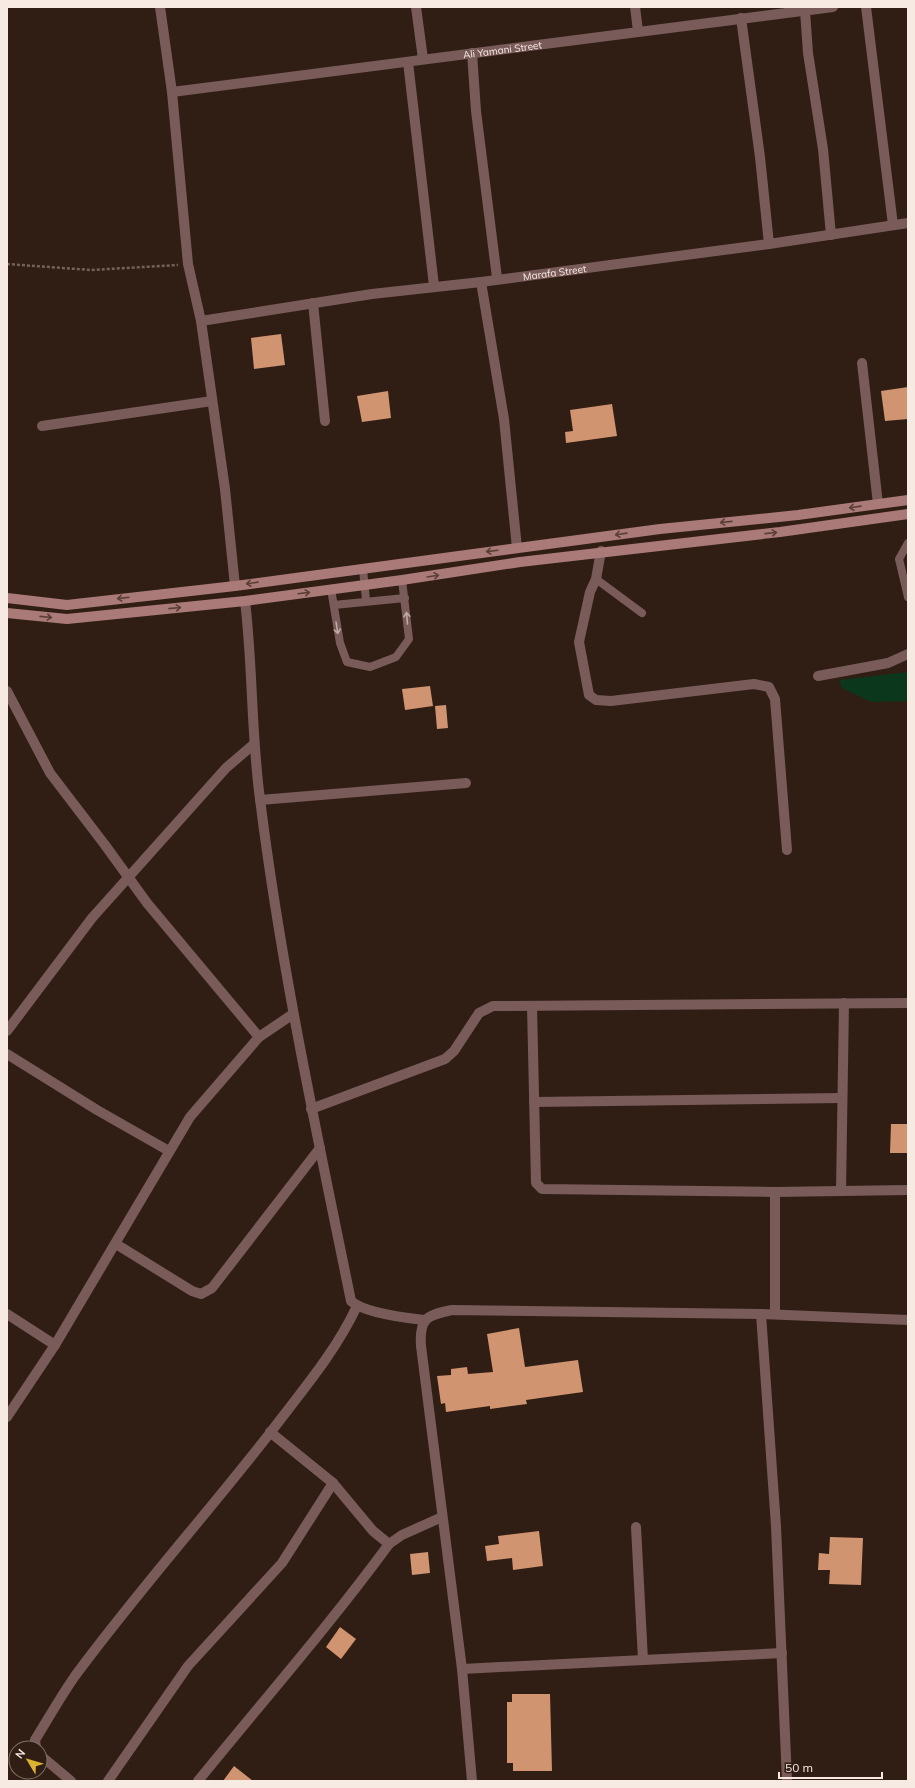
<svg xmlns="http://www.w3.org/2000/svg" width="915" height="1788" viewBox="0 0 915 1788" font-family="Mulish,sans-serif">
	<rect width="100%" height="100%" fill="#301e14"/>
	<path fill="#0b371c" d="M 908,672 L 908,701 L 871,702 L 842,688 L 839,680 Z"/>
	<path fill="#d09471" d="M 281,334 L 285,365 L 254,369 L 251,338 Z
		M 908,387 L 908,419 L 885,421 L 881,391 Z
		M 388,391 L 391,418 L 362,422 L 357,396 Z
		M 612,404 L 617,436 L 566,443 L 565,432 L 573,431 L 570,410 Z
		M 430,686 L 433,706 L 405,710 L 402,689 Z
		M 446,705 L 448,728 L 437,729 L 435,706 Z
		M 891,1124 L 908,1124 L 908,1153 L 890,1153 Z
		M 519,1328 L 525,1367 L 578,1360 L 583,1392 L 526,1400 L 527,1404 L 490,1409 L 490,1406 L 446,1412 L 445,1403 L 441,1404 L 437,1376 L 451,1375 L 451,1369 L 467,1367 L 468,1374 L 493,1372 L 487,1334 Z
		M 539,1531 L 543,1566 L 513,1570 L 512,1558 L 487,1561 L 485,1546 L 499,1544 L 498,1536 Z
		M 830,1537 L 863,1538 L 861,1585 L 829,1584 L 830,1570 L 818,1570 L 819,1553 L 829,1554 Z
		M 428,1552 L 430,1573 L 412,1575 L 410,1554 Z
		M 340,1627 L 356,1639 L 341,1659 L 326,1647 Z
		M 512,1694 L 550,1694 L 552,1771 L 513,1771 L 513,1763 L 507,1763 L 507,1702 L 512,1702 Z
		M 234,1766 L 253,1781 L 223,1781 Z"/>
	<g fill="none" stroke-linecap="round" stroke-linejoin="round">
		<path stroke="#736259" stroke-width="2.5" stroke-dasharray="3 2" stroke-linecap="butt" d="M 7,264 L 91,270 L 178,265"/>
		<path stroke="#795b5a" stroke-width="8" d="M 908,543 L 899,559 L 908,597
			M 363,569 L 366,600
			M 596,579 L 642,613
			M 331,589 L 340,643 L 347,662 L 370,667 L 396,657 L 409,639 L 402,580
			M 334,605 L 405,598"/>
		<g stroke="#795b5a" stroke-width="10">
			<path d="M 160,7 L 172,92 L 188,264 L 201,321 L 225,489 L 235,586"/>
			<path d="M 416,7 L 423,59"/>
			<path d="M 635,7 L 638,31"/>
			<path d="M 866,7 L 893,225"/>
			<path d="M 805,11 L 808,53 L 823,149 L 831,235"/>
			<path d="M 741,18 L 760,157 L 769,244"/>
			<path d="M 472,53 L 476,111 L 497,278"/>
			<path d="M 408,62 L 434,286"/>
			<path id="s1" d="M 172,92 L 833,7"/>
			<path d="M 481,282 L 504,419 L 517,548"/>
			<path d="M 313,303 L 325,421"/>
			<path id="s2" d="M 201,321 L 372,294 L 481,282 L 769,244 L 908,223"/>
			<path d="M 862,363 L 878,504"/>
			<path d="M 42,426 L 212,401"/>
			<path d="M 601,551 L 596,579 L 590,592 L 579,642 L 589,695 L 596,700 L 611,701 L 754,684 L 769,687 L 775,699 L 787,850"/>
			<path d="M 245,601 C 253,667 251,733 260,799 C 281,968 317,1134 351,1301 C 364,1313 406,1318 424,1320"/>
			<path d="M 818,676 L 888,663 L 908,654"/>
			<path d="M 7,691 L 50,773 L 105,845 L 147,903 L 259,1037"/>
			<path d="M 260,800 L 466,783"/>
			<path d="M 532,1006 L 536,1183 L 542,1189 L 775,1192 L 908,1190"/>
			<path d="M 7,1031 L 92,918 L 226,768 L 254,744"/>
			<path d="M 7,1054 L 97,1110 L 169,1151"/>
			<path d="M 534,1102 L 842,1098"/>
			<path d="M 311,1109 L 445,1059 L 454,1051 L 479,1013 L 493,1006 L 908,1003"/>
			<path d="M 841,1191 L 844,1003"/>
			<path d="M 775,1192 L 775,1314"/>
			<path d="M 116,1244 L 192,1291 L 201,1294 L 212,1288 L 320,1148"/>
			<path d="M 7,1314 L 55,1345"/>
			<path d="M 761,1314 L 776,1526 L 787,1781"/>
			<path d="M 7,1417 L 55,1345 L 190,1117 L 259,1037 L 293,1014"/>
			<path d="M 270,1432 L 333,1483 L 373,1531 L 389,1544"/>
			<path d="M 636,1527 L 643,1660"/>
			<path d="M 462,1669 L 782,1653"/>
			<path d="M 36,1748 L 35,1740 C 48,1719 61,1696 75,1676 C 137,1592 206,1515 270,1433 C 301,1392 335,1353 357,1306"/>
			<path d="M 40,1755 L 71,1781"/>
			<path d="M 108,1781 L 188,1666 L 282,1563 L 333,1483"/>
			<path d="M 198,1781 C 262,1702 329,1626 389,1544 L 402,1535 L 442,1517"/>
			<path d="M 472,1781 L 462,1669 L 421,1346 C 419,1318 427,1315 452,1310 L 761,1314 L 908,1320"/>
		</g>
		<path stroke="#aa7a78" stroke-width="10" d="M 7,598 L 67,605 L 235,586 L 660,529 L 798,515 L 908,500
			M 7,613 L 67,619 L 245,601 L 402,580 L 520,562 L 780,532 L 908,514"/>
	</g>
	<defs><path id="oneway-shaft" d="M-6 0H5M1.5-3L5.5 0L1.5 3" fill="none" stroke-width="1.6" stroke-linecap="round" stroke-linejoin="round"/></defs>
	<g stroke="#5b3e37">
		<use href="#oneway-shaft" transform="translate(855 507) rotate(172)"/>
		<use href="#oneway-shaft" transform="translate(726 522) rotate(174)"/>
		<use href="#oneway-shaft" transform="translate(771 533) rotate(-6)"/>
		<use href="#oneway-shaft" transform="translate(621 534) rotate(172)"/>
		<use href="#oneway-shaft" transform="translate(492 551) rotate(173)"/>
		<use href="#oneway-shaft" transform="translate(433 576) rotate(-9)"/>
		<use href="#oneway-shaft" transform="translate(252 583) rotate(172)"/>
		<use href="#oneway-shaft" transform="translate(304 593) rotate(-7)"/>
		<use href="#oneway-shaft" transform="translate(123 598) rotate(173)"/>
		<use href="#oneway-shaft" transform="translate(175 608) rotate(-6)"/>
		<use href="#oneway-shaft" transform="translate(46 617) rotate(6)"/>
	</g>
	<g stroke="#beaaa5">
		<use href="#oneway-shaft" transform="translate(407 618) rotate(-95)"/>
		<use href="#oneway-shaft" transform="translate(337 628) rotate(81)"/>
	</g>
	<g text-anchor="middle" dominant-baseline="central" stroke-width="4" stroke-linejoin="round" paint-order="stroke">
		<g font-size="10" fill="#f7eae3" stroke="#301e14">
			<text stroke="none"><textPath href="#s1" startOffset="333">Ali Yamani Street</textPath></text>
			<text stroke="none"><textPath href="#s2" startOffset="357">Marafa Street</textPath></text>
		</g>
	</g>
	<rect width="915" height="1788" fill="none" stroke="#f7eae3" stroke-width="16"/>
	<g transform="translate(28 1760) rotate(308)"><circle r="19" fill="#301e14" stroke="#807067"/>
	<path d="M0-3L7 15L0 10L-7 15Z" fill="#dcb233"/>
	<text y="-6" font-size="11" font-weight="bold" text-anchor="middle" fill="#f7eae3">N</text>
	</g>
	<path d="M779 1772v6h103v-6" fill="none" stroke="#f7eae3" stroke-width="2"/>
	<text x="785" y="1772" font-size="12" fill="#f7eae3" stroke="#301e14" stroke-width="3" paint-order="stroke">50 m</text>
</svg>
